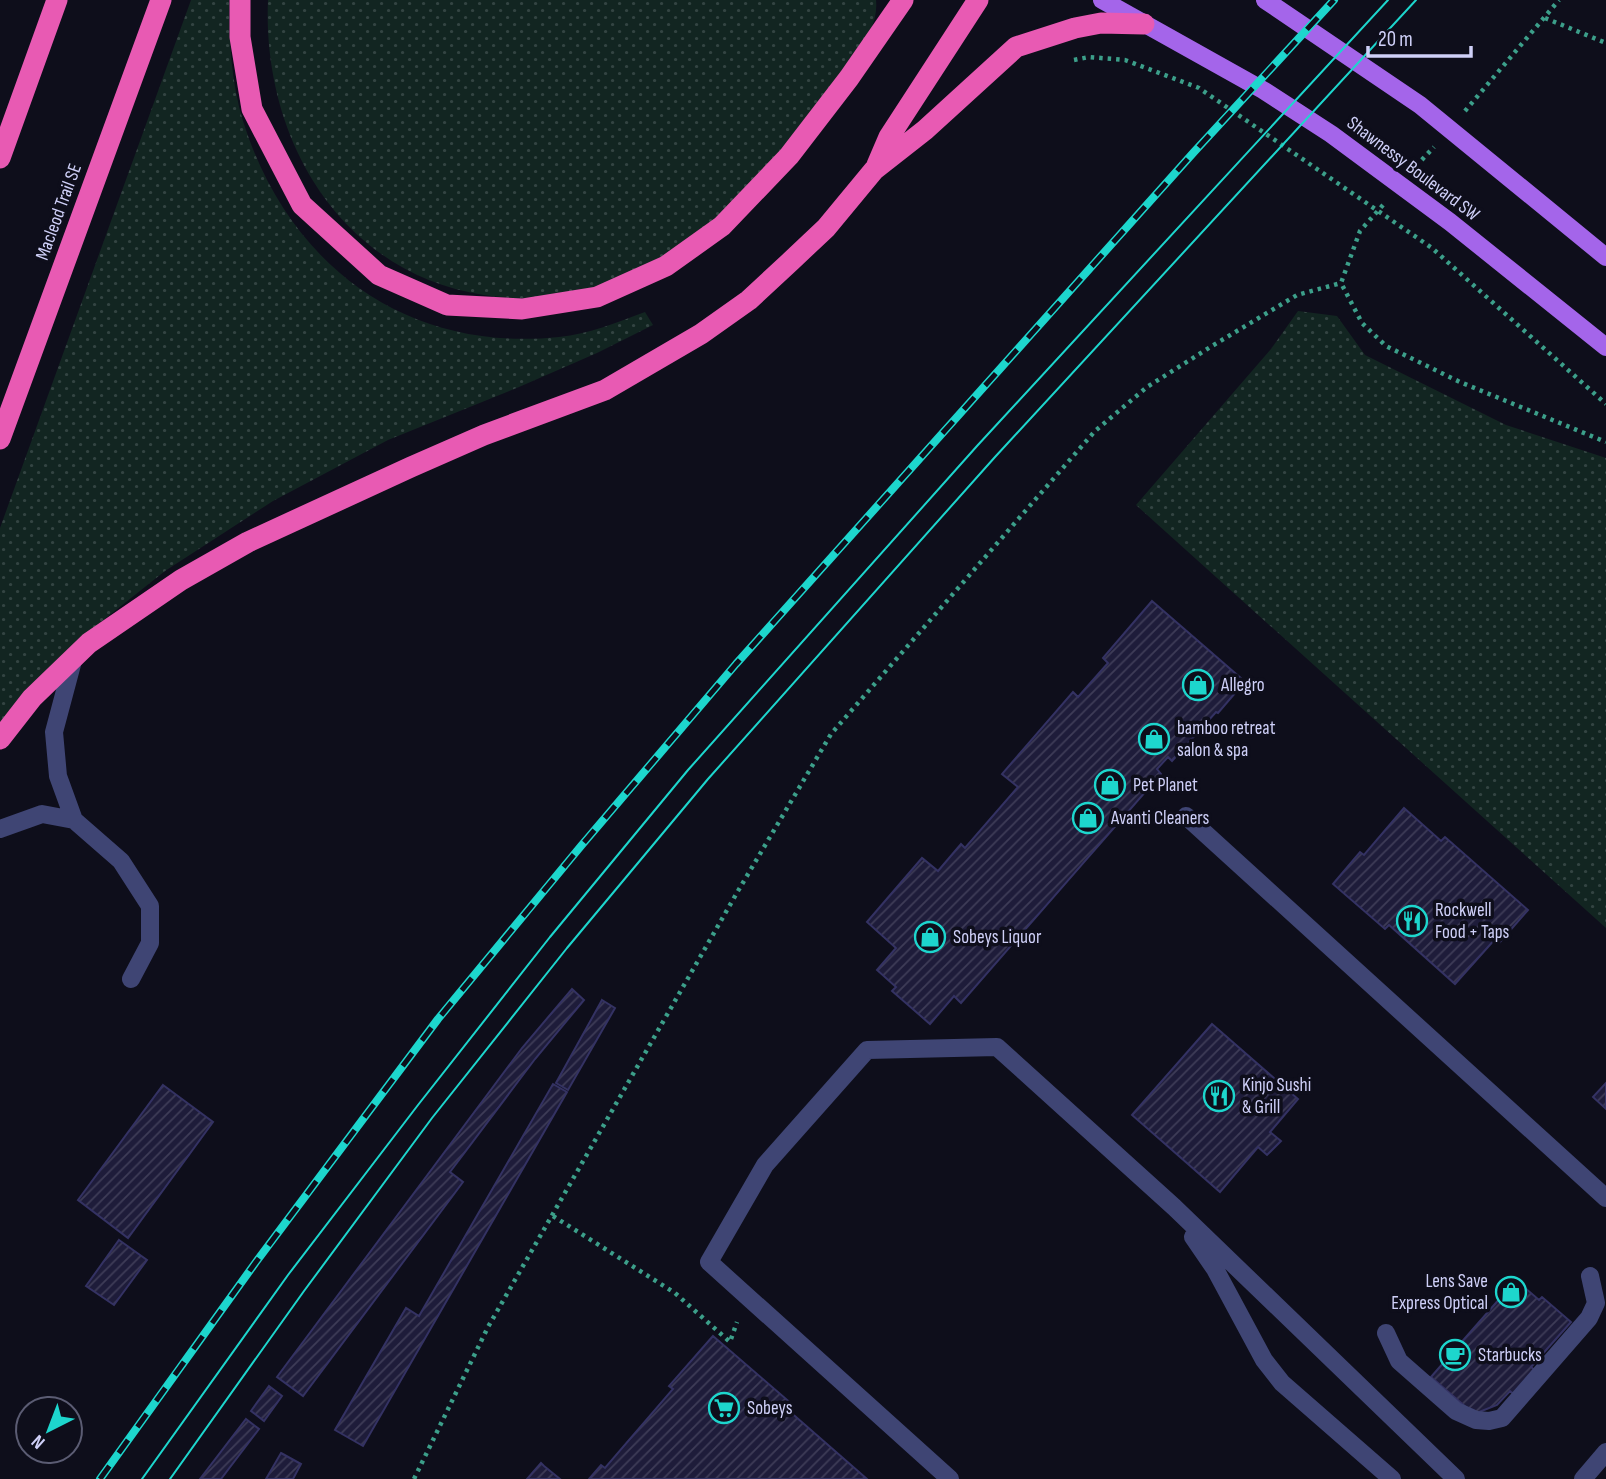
<svg xmlns="http://www.w3.org/2000/svg" width="1606" height="1479" viewBox="0 0 1606 1479" font-family="'Sofia Sans Condensed',sans-serif">
	<defs>
		<pattern id="grass-dots" width="8" height="8" patternUnits="userSpaceOnUse" patternTransform="scale(1.75)"><rect width="8" height="8" fill="#122521"/><path d="M2 2h.1M6 6h.1" fill="none" stroke="#334442" stroke-width="1.8" stroke-linecap="round"/></pattern>
		<pattern id="building-hatch" width="6" height="6" patternUnits="userSpaceOnUse" patternTransform="scale(1.75)"><rect width="6" height="6" fill="#1e1c3a"/><path d="M-1 1l2-2M0 6l6-6M5 7l2-2" fill="none" stroke="#3e3c57"/></pattern>
	</defs>
	<rect width="100%" height="100%" fill="#0e0e1b"/>
	<path fill="url(#grass-dots)" d="M 191,0 L 229,0 C 229,40 231,82 243,121 C 288,265 406,353 559,337 C 589,334 618,322 645,312 L 653,325 L 597,353 L 519,387 L 388,440 L 273,501 L 165,571 L 82,637 L 0,723 L 0,528 Z
		M 268,0 L 876,0 C 880,35 842,73 822,100 C 770,172 703,246 619,281 C 576,298 530,302 484,295 C 340,273 262,138 268,0 Z
		M 1298,311 L 1337,316 L 1365,355 L 1506,425 L 1606,458 L 1606,928 L 1136,505 L 1271,349 Z"/>
	<path fill="url(#building-hatch)" stroke="#343263" stroke-width="2" d="M 1152,601 L 1243,680 L 1240,684 L 1242,685 L 1218,713 L 1216,712 L 1172,761 L 1168,757 L 1157,769 L 1161,774 L 961,1003 L 954,996 L 930,1024 L 892,991 L 896,987 L 877,970 L 896,948 L 867,922 L 922,858 L 938,871 L 961,844 L 965,848 L 1018,787 L 1002,774 L 1073,692 L 1078,697 L 1108,663 L 1103,658 Z
		M 1404,808 L 1441,841 L 1445,837 L 1528,910 L 1500,942 L 1496,938 L 1455,984 L 1389,925 L 1385,929 L 1333,884 L 1360,852 L 1364,855 Z
		M 572,989 L 584,1000 L 535,1059 L 450,1172 L 463,1182 L 303,1396 L 277,1377 L 522,1048 Z
		M 602,1000 L 615,1008 L 568,1090 L 556,1083 Z
		M 1212,1024 L 1298,1099 L 1270,1132 L 1281,1141 L 1267,1155 L 1258,1147 L 1220,1192 L 1132,1115 Z
		M 1606,1083 L 1606,1109 L 1593,1097 Z
		M 553,1084 L 567,1092 L 363,1446 L 335,1430 L 406,1308 L 419,1316 Z
		M 163,1085 L 213,1122 L 128,1238 L 78,1200 Z
		M 119,1240 L 147,1260 L 114,1305 L 86,1286 Z
		M 1516,1280 L 1539,1300 L 1542,1297 L 1571,1322 L 1531,1367 L 1537,1372 L 1516,1396 L 1510,1391 L 1497,1405 L 1474,1414 L 1431,1377 Z
		M 713,1336 L 793,1405 L 788,1410 L 867,1479 L 589,1479 L 601,1465 L 605,1468 L 673,1389 L 669,1386 Z
		M 269,1386 L 282,1396 L 264,1421 L 251,1411 Z
		M 246,1419 L 259,1429 L 221,1479 L 200,1479 Z
		M 281,1453 L 301,1464 L 293,1479 L 266,1479 Z
		M 541,1463 L 544,1466 L 560,1479 L 527,1479 Z"/>
	<g fill="none" stroke-linecap="round" stroke-linejoin="round">
		<path stroke="#3c9f8a" stroke-width="4.5" stroke-dasharray="3.5 5" stroke-linecap="butt" d="M 1545,18 L 1606,43
			M 1074,60 L 1089,57 L 1125,60 L 1199,88 L 1432,248 L 1606,404
			M 1465,111 L 1559,0
			M 1416,166 L 1434,147
			M 1383,205 L 1360,231 L 1341,283 L 1362,323 L 1386,346 L 1460,382 L 1606,442
			M 553,1216 L 675,1293 L 730,1342 L 737,1322
			M 414,1479 L 488,1327 L 738,891 L 831,734 L 1095,431 L 1147,387 L 1212,346 L 1297,295 L 1341,283"/>
		<path stroke="#3f4574" stroke-width="18" d="M 74,657 L 54,732 L 58,776 L 74,820 L 121,861 L 150,906 L 150,943 L 131,979
			M 1186,816 L 1606,1198
			M 0,829 L 42,814 L 74,820
			M 1193,1237 L 1215,1269 L 1264,1360 L 1282,1383 L 1392,1479
			M 1386,1333 L 1399,1361 L 1456,1411 L 1476,1420 L 1489,1421 L 1502,1418 L 1589,1318 L 1596,1303 L 1590,1276
			M 950,1479 L 709,1262 L 765,1165 L 867,1050 L 997,1047 L 1174,1207 L 1456,1479
			M 1583,1479 L 1606,1452"/>
		<path stroke="#a465ea" stroke-width="18" d="M 1102,0 L 1263,90 L 1331,134 L 1450,222 L 1606,347
			M 1265,0 L 1420,105 L 1606,257"/>
		<path stroke="#e85ab3" stroke-width="21" d="M 240,0 L 240,37 L 252,109 L 302,205 L 379,275 L 447,305 L 522,309 L 597,297 L 666,266 L 722,226 L 789,156 L 849,78 L 903,0
			M 0,158 L 57,0
			M 877,165 L 889,137 L 978,0
			M 0,439 L 161,0
			M 0,739 L 32,698 L 89,643 L 181,580 L 248,542 L 411,467 L 484,435 L 605,390 L 701,334 L 749,300 L 791,261 L 826,228 L 874,170 L 925,130 L 1016,47 L 1075,28 L 1101,23 L 1144,24"/>
		<path stroke="#1dd6cd" stroke-width="2" d="M 142,1479 L 288,1275 L 418,1105 L 550,937 L 688,770 L 977,446 L 1388,0
			M 170,1479 L 304,1291 L 432,1118 L 567,948 L 708,779 L 995,457 L 1416,0"/>
		<g stroke="#1dd6cd" stroke-width="8">
			<path id="rail" d="M 100,1479 L 256,1262 L 438,1019 L 581,846 L 736,664 L 1194,152 L 1334,0"/>
		</g>
		<use href="#rail" stroke="#0e0e1b" stroke-width="5" stroke-dasharray="16" stroke-linecap="butt"/>
	</g>
	<defs>
		<g id="shop-ring" transform="scale(1.575)"><circle r="9.5" fill="#0e0e1b" stroke="#1dd6cd" stroke-width="1.5"/><path d="M-5-2.5h2.3a2.7 3.5 0 0 1 5.4 0H5L5.5 6h-11ZM-1.5-2.5h3a1.5 2.3 0 0 0-3 0Z" fill="#1dd6cd"/></g>
		<g id="restaurant-ring" transform="scale(1.575)"><circle r="9.5" fill="#0e0e1b" stroke="#1dd6cd" stroke-width="1.5"/><path d="M-5-6h1v4h1v-4h1v4h1v-4h1v5L-1.5 .5V6h-2V.5L-5-1ZM5-6V6H3V1.5H1.5Q1.5-4 5-6Z" fill="#1dd6cd"/></g>
		<g id="cafe-ring" transform="scale(1.575)"><circle r="9.5" fill="#0e0e1b" stroke="#1dd6cd" stroke-width="1.5"/><path d="M-5.5-4.5H6V0H3Q3 3.5 0 3.5H-2.5Q-5.5 3.5-5.5 0ZM3-3.2v2h1.7v-2ZM-6 4.5H4V6H-6Z" fill="#1dd6cd"/></g>
		<g id="supermarket-ring" transform="scale(1.575)"><circle r="9.5" fill="#0e0e1b" stroke="#1dd6cd" stroke-width="1.5"/><path d="M-6-5.5h2.5l.6 2H6L4.5 2H-2.5L-4.4-4H-6ZM-1.5 3.2a1.3 1.3 0 1 0 .1 0ZM3 3.2a1.3 1.3 0 1 0 .1 0Z" fill="#1dd6cd"/></g>
	</defs>
	<g fill-rule="evenodd">
		<use href="#shop-ring" x="1198" y="685"/>
		<use href="#shop-ring" x="1154" y="739"/>
		<use href="#shop-ring" x="1110" y="785"/>
		<use href="#shop-ring" x="1088" y="818"/>
		<use href="#restaurant-ring" x="1412" y="921"/>
		<use href="#shop-ring" x="930" y="937"/>
		<use href="#restaurant-ring" x="1219" y="1096"/>
		<use href="#shop-ring" x="1511" y="1292"/>
		<use href="#cafe-ring" x="1455" y="1355"/>
		<use href="#supermarket-ring" x="724" y="1408"/>
	</g>
	<g text-anchor="middle" dominant-baseline="central" stroke-width="7" stroke-linejoin="round" paint-order="stroke">
		<g font-size="19" fill="#cfd0f8" stroke="#0e0e1b">
			<text transform="translate(1413 169) rotate(37)">Shawnessy Boulevard SW</text>
			<text transform="translate(59 212) rotate(-70)">Macleod Trail SE</text>
		</g>
		<g font-size="19" fill="#cfd0f8" stroke="#0e0e1b" text-anchor="start">
			<text x="1221" y="685">Allegro</text>
			<text x="1177" y="728">bamboo retreat<tspan x="1177" dy="22">salon &amp; spa</tspan></text>
			<text x="1133" y="785">Pet Planet</text>
			<text x="1111" y="818">Avanti Cleaners</text>
			<text x="1435" y="910">Rockwell<tspan x="1435" dy="22">Food + Taps</tspan></text>
			<text x="953" y="937">Sobeys Liquor</text>
			<text x="1242" y="1085">Kinjo Sushi<tspan x="1242" dy="22">&amp; Grill</tspan></text>
			<text x="1488" y="1281" text-anchor="end">Lens Save<tspan x="1488" dy="22">Express Optical</tspan></text>
			<text x="1478" y="1355">Starbucks</text>
			<text x="747" y="1408">Sobeys</text>
		</g>
	</g>
	<g transform="translate(49 1430) rotate(222)"><circle r="33" fill="#0e0e1b" stroke="#5b5c73" stroke-width="2"/>
	<path d="M0-5L12 26L0 18L-12 26Z" fill="#1dd6cd"/>
	<text y="-10" font-size="19" font-weight="bold" text-anchor="middle" fill="#cfd0f8">N</text>
	</g>
	<path d="M1368 46v10h103v-10" fill="none" stroke="#cfd0f8" stroke-width="3.5"/>
	<text x="1378" y="46" font-size="21" fill="#cfd0f8" stroke="#0e0e1b" stroke-width="5" paint-order="stroke">20 m</text>
</svg>
